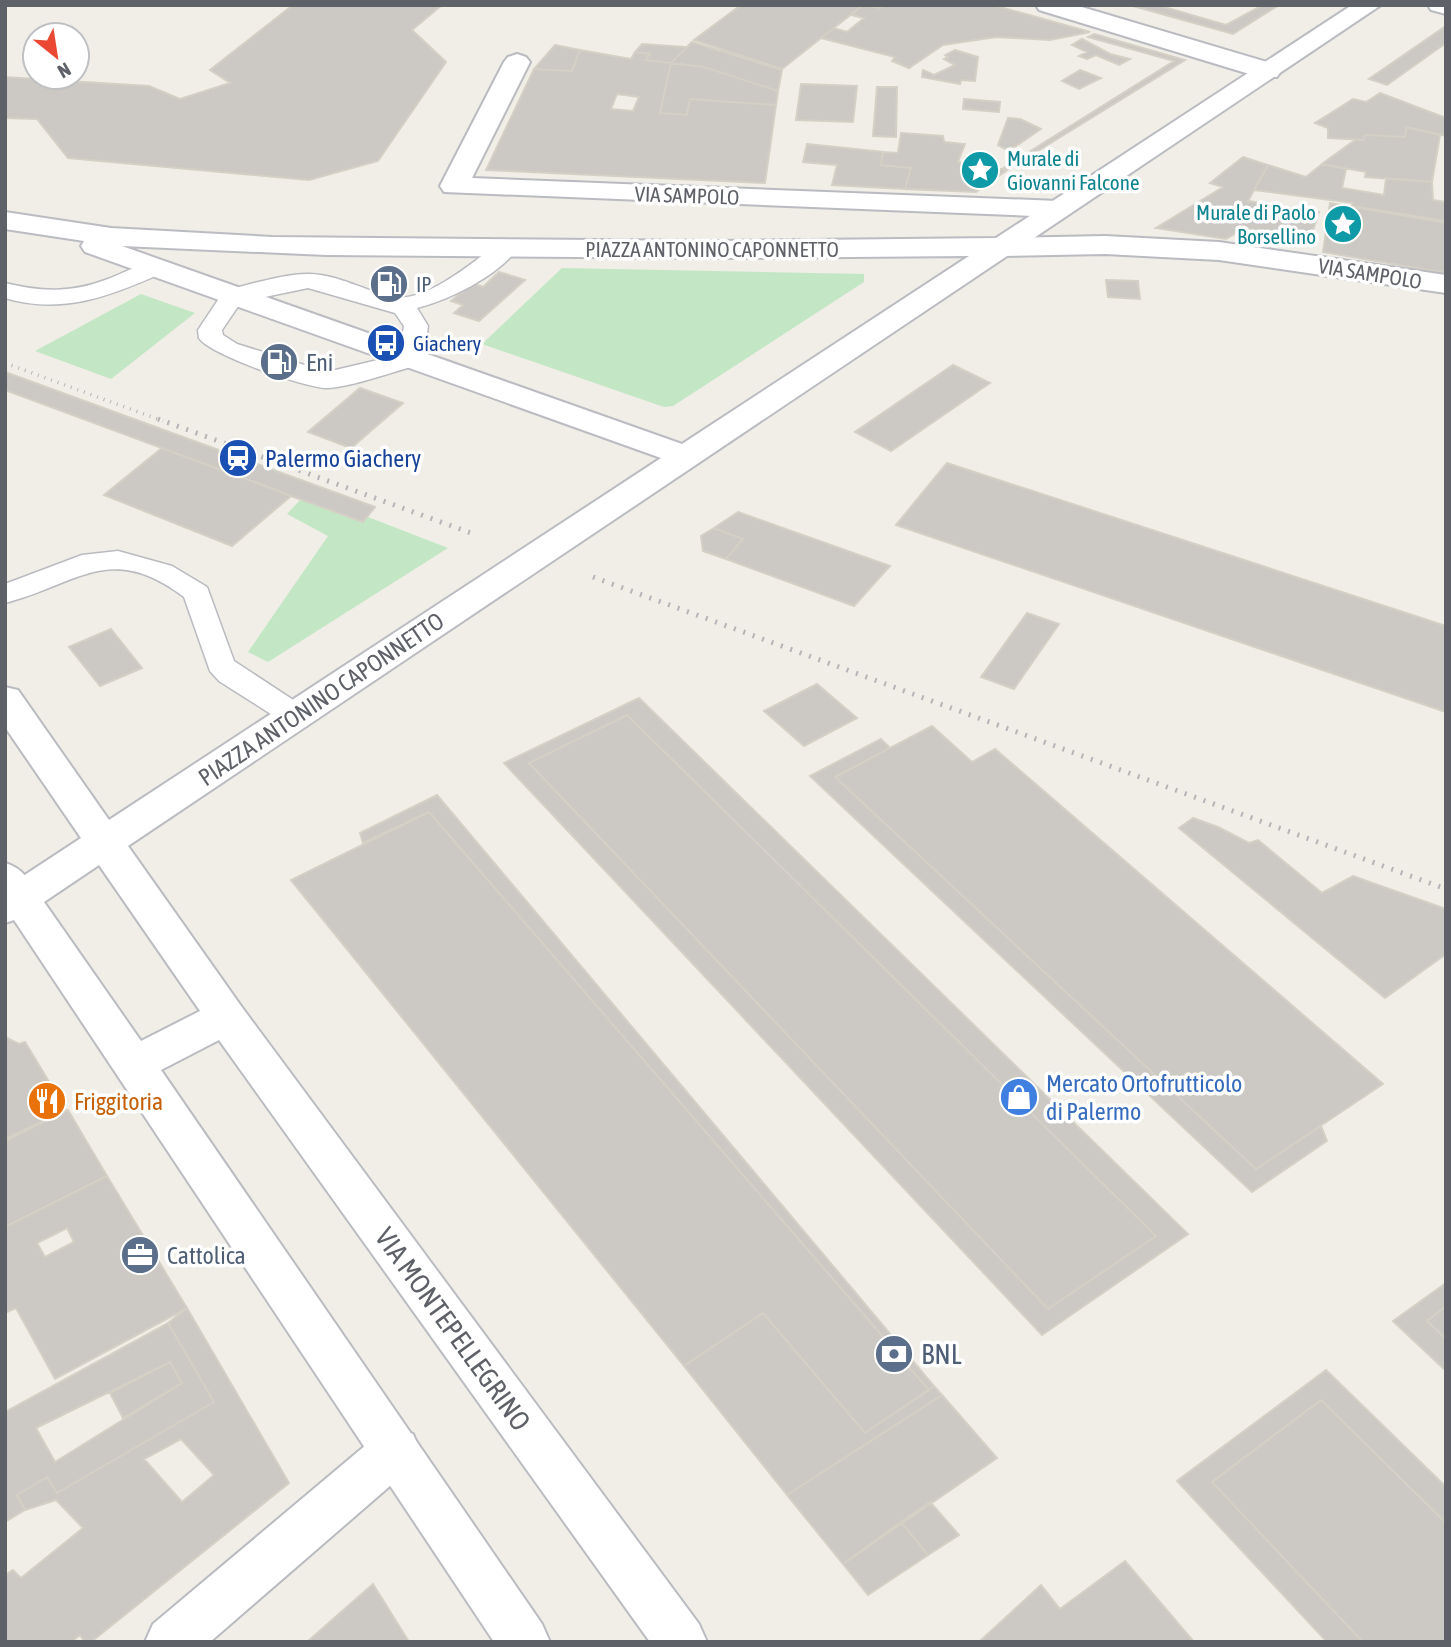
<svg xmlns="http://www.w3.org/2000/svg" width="1451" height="1647" viewBox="0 0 1451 1647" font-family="'Asap Condensed',sans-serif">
	<rect width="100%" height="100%" fill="#f0eee6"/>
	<path fill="#c3e7c5" d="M 562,268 L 864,274 L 864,282 L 673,406 L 664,407 L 482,344 Z
		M 141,294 L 195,313 L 111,379 L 35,351 Z
		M 301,499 L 363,522 L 368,517 L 448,548 L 268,662 L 248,652 L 328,536 L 287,514 Z"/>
	<path fill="#ccc8c3" stroke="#d5d0c5" stroke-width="2" fill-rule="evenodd" d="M 293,5 L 442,5 L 412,30 L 446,62 L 378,161 L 309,180 L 68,158 L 37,119 L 5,118 L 5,77 L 149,86 L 180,99 L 230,83 L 210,70 Z
		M 741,5 L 863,5 L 782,69 L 694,40 Z
		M 863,5 L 880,8 L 883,5 L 993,5 L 1090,32 L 1050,40 L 996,37 L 943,45 L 909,68 L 892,61 L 895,57 L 821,38 L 834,28 L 847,32 L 864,18 L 851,15 Z
		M 1157,5 L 1226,25 L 1263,5 L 1279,5 L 1233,34 L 1133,6 Z
		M 1446,26 L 1446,43 L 1387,85 L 1369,79 Z
		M 1094,34 L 1185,60 L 1007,170 L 1002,169 L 1174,61 L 1088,37 Z
		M 1082,39 L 1110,54 L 1130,59 L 1119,65 L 1096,55 L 1087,59 L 1079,56 L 1087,52 L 1072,45 Z
		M 692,42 L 782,70 L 778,91 L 704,67 L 671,63 Z
		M 642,44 L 687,47 L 671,63 L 645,60 L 650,54 L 635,52 Z
		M 555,45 L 580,50 L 572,71 L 534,69 Z
		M 580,50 L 631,59 L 635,52 L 650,54 L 645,60 L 671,63 L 660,113 L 687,115 L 690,99 L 776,105 L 765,183 L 486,170 L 534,69 L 572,71 ZM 617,94 L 639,97 L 633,111 L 611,109 Z
		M 955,50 L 978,57 L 975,81 L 961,80 L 960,84 L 922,77 L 923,70 L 934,75 L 955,65 L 944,59 L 948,57 L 945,55 Z
		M 671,63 L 704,67 L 778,91 L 776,105 L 690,99 L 687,115 L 660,113 Z
		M 1080,70 L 1101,78 L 1079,89 L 1062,81 Z
		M 801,84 L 857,86 L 853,122 L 796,120 Z
		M 877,87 L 897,87 L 896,137 L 873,136 Z
		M 1380,93 L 1446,118 L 1446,136 L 1406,127 L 1405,137 L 1365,135 L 1364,140 L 1328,138 L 1328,128 L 1315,123 L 1353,99 L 1366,102 Z
		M 964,99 L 1000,102 L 999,112 L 963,109 Z
		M 1008,118 L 1020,119 L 1041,129 L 1016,146 L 1005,149 L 998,145 Z
		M 1406,127 L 1440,135 L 1432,182 L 1365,177 L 1366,172 L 1322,164 L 1355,140 L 1364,140 L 1365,135 L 1405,137 Z
		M 901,133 L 943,136 L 944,142 L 965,144 L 958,162 L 1007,170 L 976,192 L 905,189 L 911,168 L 881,165 L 883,152 L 898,153 Z
		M 807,144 L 883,152 L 881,165 L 911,168 L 905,189 L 832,185 L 837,165 L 803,162 Z
		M 1243,157 L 1268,165 L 1248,201 L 1319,212 L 1310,239 L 1245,228 L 1226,239 L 1156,228 L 1223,187 L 1210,183 Z
		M 1322,164 L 1346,169 L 1342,188 L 1384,195 L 1386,178 L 1432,182 L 1433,200 L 1446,202 L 1446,221 L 1352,206 L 1353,203 L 1254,190 L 1268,165 L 1306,177 Z
		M 1330,203 L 1446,223 L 1446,273 L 1323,252 Z
		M 499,272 L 525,280 L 479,321 L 454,313 L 463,305 L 451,301 L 472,283 L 483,287 Z
		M 1106,280 L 1138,281 L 1140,299 L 1108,297 Z
		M 953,365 L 990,383 L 891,451 L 855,432 Z
		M 5,372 L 375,507 L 363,522 L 291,496 L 5,390 Z
		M 360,388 L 403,403 L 351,448 L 308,432 Z
		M 162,448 L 271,488 L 291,496 L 232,546 L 104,495 Z
		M 947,463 L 1446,626 L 1446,712 L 896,525 Z
		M 738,512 L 890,566 L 854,606 L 726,559 L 743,539 L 714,528 Z
		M 714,528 L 743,539 L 726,559 L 703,551 L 701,536 Z
		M 1027,613 L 1059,624 L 1014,689 L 981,677 Z
		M 111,629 L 142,668 L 100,686 L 69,647 Z
		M 817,684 L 857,718 L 804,746 L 764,711 Z
		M 639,698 L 1188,1234 L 1042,1335 L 504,763 ZM 627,715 L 1156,1236 L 1048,1309 L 529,763 Z
		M 627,715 L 1156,1236 L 1048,1309 L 529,763 Z
		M 932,726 L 972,762 L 995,749 L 1383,1084 L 1256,1169 L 835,777 Z
		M 881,739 L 890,748 L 835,777 L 1256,1169 L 1321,1126 L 1327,1141 L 1252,1192 L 810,776 Z
		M 437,795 L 934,1386 L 929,1390 L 429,812 L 363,843 L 360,833 Z
		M 429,812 L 929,1390 L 865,1433 L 763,1313 L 684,1366 L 291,880 Z
		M 1193,818 L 1218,827 L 1249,843 L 1258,840 L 1322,893 L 1353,876 L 1446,909 L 1446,954 L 1385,998 L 1179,828 Z
		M 5,1037 L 19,1044 L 25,1042 L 66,1110 L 5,1139 Z
		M 68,1110 L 107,1176 L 5,1227 L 5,1141 Z
		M 107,1176 L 187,1308 L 55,1379 L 16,1308 L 5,1313 L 5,1227 ZM 67,1228 L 74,1242 L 45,1257 L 37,1243 Z
		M 1446,1283 L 1446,1306 L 1427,1321 L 1446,1339 L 1446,1371 L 1393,1321 Z
		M 1446,1306 L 1446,1339 L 1427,1321 Z
		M 187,1308 L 289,1483 L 91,1642 L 85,1642 L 80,1635 L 71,1642 L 5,1642 L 5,1575 L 13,1570 L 21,1578 L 83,1528 L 56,1500 L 25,1510 L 17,1495 L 47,1477 L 57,1493 L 214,1402 L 168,1323 ZM 181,1439 L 214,1475 L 182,1502 L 144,1459 Z
		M 763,1313 L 865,1433 L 934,1386 L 942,1395 L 787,1495 L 684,1366 Z
		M 168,1323 L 214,1402 L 57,1493 L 47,1477 L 17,1495 L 25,1510 L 5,1522 L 5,1412 ZM 170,1362 L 182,1383 L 55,1462 L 36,1428 Z
		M 170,1362 L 182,1383 L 123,1418 L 110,1393 Z
		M 1326,1370 L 1446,1487 L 1446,1523 L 1321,1400 L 1212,1482 L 1363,1642 L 1327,1642 L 1177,1481 Z
		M 942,1395 L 997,1458 L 843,1564 L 787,1495 Z
		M 1321,1400 L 1446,1523 L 1446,1642 L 1363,1642 L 1212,1482 Z
		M 930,1502 L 959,1535 L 928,1555 L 901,1522 Z
		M 901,1522 L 928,1555 L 868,1595 L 843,1564 Z
		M 1125,1561 L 1194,1642 L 979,1642 L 1041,1585 L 1060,1609 Z
		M 373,1584 L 409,1642 L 307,1642 Z"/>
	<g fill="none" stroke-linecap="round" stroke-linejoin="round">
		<g stroke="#b9bbc0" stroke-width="3">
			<path id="lane" d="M 506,241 L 514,243 L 518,248 C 498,276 449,300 417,308 L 428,326 C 426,337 427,356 421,364 C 395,371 352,387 327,388 C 306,388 210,355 199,338 L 198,330 L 224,291 C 248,285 286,273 310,274 C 339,275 365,291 393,297 C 425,303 474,262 498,243 ZM 308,288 L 395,313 L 404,326 L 399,355 L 327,372 L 237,344 L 223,335 L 222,330 L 241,302 Z
				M 154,261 L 162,263 L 166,268 L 162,273 C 111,296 62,315 5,298 L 5,283 C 42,292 72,293 108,279 C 123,273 138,265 154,261 Z
				M 118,551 L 172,566 L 207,587 L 234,661 L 307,709 L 311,716 L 307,723 L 296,726 L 285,723 L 219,681 L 210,671 L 184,597 C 110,541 78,584 5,603 L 5,584 L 82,555 Z"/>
		</g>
		<g stroke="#b9bbc0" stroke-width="4">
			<path id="street" d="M 1036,5 L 1075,5 L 1277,65 L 1281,71 L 1277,77 L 1259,77 L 1039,10 Z
				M 1428,5 L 1446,5 L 1446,14 L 1431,10 Z
				M 517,54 L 526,57 L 530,62 L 472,178 L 1058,201 L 1068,203 L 1072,209 L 1068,215 L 1058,217 L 444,192 L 440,186 L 504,62 L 508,57 Z
				M 1105,236 L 1219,242 L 1446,275 L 1446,293 L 1219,260 L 1105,254 L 1000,256 L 990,253 L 986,247 L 990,241 L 1000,238 Z
				M 5,863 C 23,868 31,882 40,898 L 34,908 L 20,913 L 5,907 Z
				M 396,1428 L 413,1434 L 420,1450 L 413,1466 L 210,1642 L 145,1642 L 153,1624 L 379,1434 Z"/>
		</g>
		<g stroke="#babcc2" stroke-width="4">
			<path id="secondary" d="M 1352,5 L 1381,5 L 128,846 L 241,1006 L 699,1624 L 707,1642 L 650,1642 L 219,1040 L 161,1070 L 542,1624 L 550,1642 L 494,1642 L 14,920 L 5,923 L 5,888 L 81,838 L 5,727 L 5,687 L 18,690 L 109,820 L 661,458 L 85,252 L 81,246 L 84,241 L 5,229 L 5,212 L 111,228 L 272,237 L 716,241 L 996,238 ZM 122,246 L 326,255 L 716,258 L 969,256 L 682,444 ZM 99,865 L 200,1011 L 141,1041 L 44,902 Z"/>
		</g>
		<use href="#lane" fill="#fff" fill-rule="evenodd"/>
		<use href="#street" fill="#fff" fill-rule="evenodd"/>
		<use href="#secondary" fill="#fff" fill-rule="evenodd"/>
		<path stroke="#b5b5b7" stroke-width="3.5" stroke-dasharray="1 6" stroke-linecap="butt" d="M 5,363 L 163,421"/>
		<path stroke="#b5b5b7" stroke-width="5" stroke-dasharray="2 8" stroke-linecap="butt" d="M 158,419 L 471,533
			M 593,577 L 1446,889"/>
	</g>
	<defs>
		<g id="sight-disc" transform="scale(2.0125)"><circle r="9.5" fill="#0f9aa8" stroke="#fff"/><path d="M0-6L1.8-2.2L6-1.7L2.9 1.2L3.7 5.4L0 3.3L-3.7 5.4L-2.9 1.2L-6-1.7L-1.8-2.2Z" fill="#fff"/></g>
		<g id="fuel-disc" transform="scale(2.0125)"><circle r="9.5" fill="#5c6f8a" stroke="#fff"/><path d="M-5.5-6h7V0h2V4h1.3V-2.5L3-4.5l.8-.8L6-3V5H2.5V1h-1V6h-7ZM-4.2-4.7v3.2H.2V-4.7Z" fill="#fff"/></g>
		<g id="bus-disc" transform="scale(2.0125)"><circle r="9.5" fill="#1a4fb4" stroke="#fff"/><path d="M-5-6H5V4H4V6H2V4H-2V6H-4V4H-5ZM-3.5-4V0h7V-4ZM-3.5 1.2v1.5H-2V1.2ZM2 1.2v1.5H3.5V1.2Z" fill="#fff"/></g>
		<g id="station-disc" transform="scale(2.0125)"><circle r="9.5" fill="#1a4fb4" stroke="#fff"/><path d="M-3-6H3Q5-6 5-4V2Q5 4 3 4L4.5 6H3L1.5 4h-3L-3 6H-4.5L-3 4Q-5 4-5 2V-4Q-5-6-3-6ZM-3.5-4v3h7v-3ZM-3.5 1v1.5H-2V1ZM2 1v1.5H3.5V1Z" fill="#fff"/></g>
		<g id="shop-disc" transform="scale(2.0125)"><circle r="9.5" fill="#3f7fe0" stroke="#fff"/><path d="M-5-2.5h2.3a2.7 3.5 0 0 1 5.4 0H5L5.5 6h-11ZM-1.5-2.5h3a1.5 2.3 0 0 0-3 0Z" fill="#fff"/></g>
		<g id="restaurant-disc" transform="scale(2.0125)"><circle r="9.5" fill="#e8710a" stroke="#fff"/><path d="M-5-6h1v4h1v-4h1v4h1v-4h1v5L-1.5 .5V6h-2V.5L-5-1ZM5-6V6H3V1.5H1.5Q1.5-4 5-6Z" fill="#fff"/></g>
		<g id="office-disc" transform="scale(2.0125)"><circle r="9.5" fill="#5c6f8a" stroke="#fff"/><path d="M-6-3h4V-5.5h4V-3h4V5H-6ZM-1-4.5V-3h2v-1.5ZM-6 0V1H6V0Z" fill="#fff"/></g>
		<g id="bank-disc" transform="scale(2.0125)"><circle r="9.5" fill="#5c6f8a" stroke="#fff"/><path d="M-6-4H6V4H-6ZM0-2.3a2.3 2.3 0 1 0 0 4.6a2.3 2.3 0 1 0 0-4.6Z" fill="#fff"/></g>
	</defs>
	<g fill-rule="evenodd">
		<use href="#sight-disc" x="980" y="170"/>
		<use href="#sight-disc" x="1343" y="224"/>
		<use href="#fuel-disc" x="389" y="284"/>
		<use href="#bus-disc" x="386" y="343"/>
		<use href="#fuel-disc" x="279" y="362"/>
		<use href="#station-disc" x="238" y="458"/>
		<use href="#shop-disc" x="1019" y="1097"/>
		<use href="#restaurant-disc" x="47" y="1101"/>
		<use href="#office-disc" x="140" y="1255"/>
		<use href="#bank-disc" x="894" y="1354"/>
	</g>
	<g text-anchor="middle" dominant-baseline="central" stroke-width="7" stroke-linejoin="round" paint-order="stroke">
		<g font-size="21" fill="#0d838f" stroke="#fff" text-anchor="start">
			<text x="1007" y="158">Murale di<tspan x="1007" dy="24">Giovanni Falcone</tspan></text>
			<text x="1316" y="212" text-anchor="end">Murale di Paolo<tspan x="1316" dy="24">Borsellino</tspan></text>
		</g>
		<g font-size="21" fill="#5e6167" stroke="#fff">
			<text transform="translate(687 195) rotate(2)">VIA SAMPOLO</text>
			<text x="712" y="249">PIAZZA ANTONINO CAPONNETTO</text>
			<text transform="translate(1370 273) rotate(9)">VIA SAMPOLO</text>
		</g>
		<g font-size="21" fill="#4e5e75" stroke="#fff" text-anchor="start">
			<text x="416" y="284">IP</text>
		</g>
		<g font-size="21" fill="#164399" stroke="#fff" text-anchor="start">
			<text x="413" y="343">Giachery</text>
		</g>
		<g font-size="24" fill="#4e5e75" stroke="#fff" text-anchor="start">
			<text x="306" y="362">Eni</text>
			<text x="167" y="1255">Cattolica</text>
		</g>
		<g font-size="24" fill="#164399" stroke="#fff" text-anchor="start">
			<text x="265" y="458">Palermo Giachery</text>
		</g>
		<g font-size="24" fill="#5e6167" stroke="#fff">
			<text transform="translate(321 699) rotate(-34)">PIAZZA ANTONINO CAPONNETTO</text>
		</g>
		<g font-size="24" fill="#366cbe" stroke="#fff" text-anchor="start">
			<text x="1046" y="1083">Mercato Ortofrutticolo<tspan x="1046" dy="28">di Palermo</tspan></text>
		</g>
		<g font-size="24" fill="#c56008" stroke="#fff" text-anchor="start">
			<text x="74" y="1101">Friggitoria</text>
		</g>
		<g font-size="28" fill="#5e6167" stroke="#fff">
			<text transform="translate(453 1329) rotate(54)">VIA MONTEPELLEGRINO</text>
		</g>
		<g font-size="28" fill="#4e5e75" stroke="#fff" text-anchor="start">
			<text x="921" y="1354">BNL</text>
		</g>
	</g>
	<rect width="1451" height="1647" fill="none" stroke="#5e6167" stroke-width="14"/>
	<g transform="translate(56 56) rotate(150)"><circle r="33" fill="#ffffff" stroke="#bfc0c2" stroke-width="2"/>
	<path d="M0-5L12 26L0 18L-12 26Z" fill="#ea4833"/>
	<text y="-10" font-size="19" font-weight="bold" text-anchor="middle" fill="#5e6167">N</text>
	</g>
</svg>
